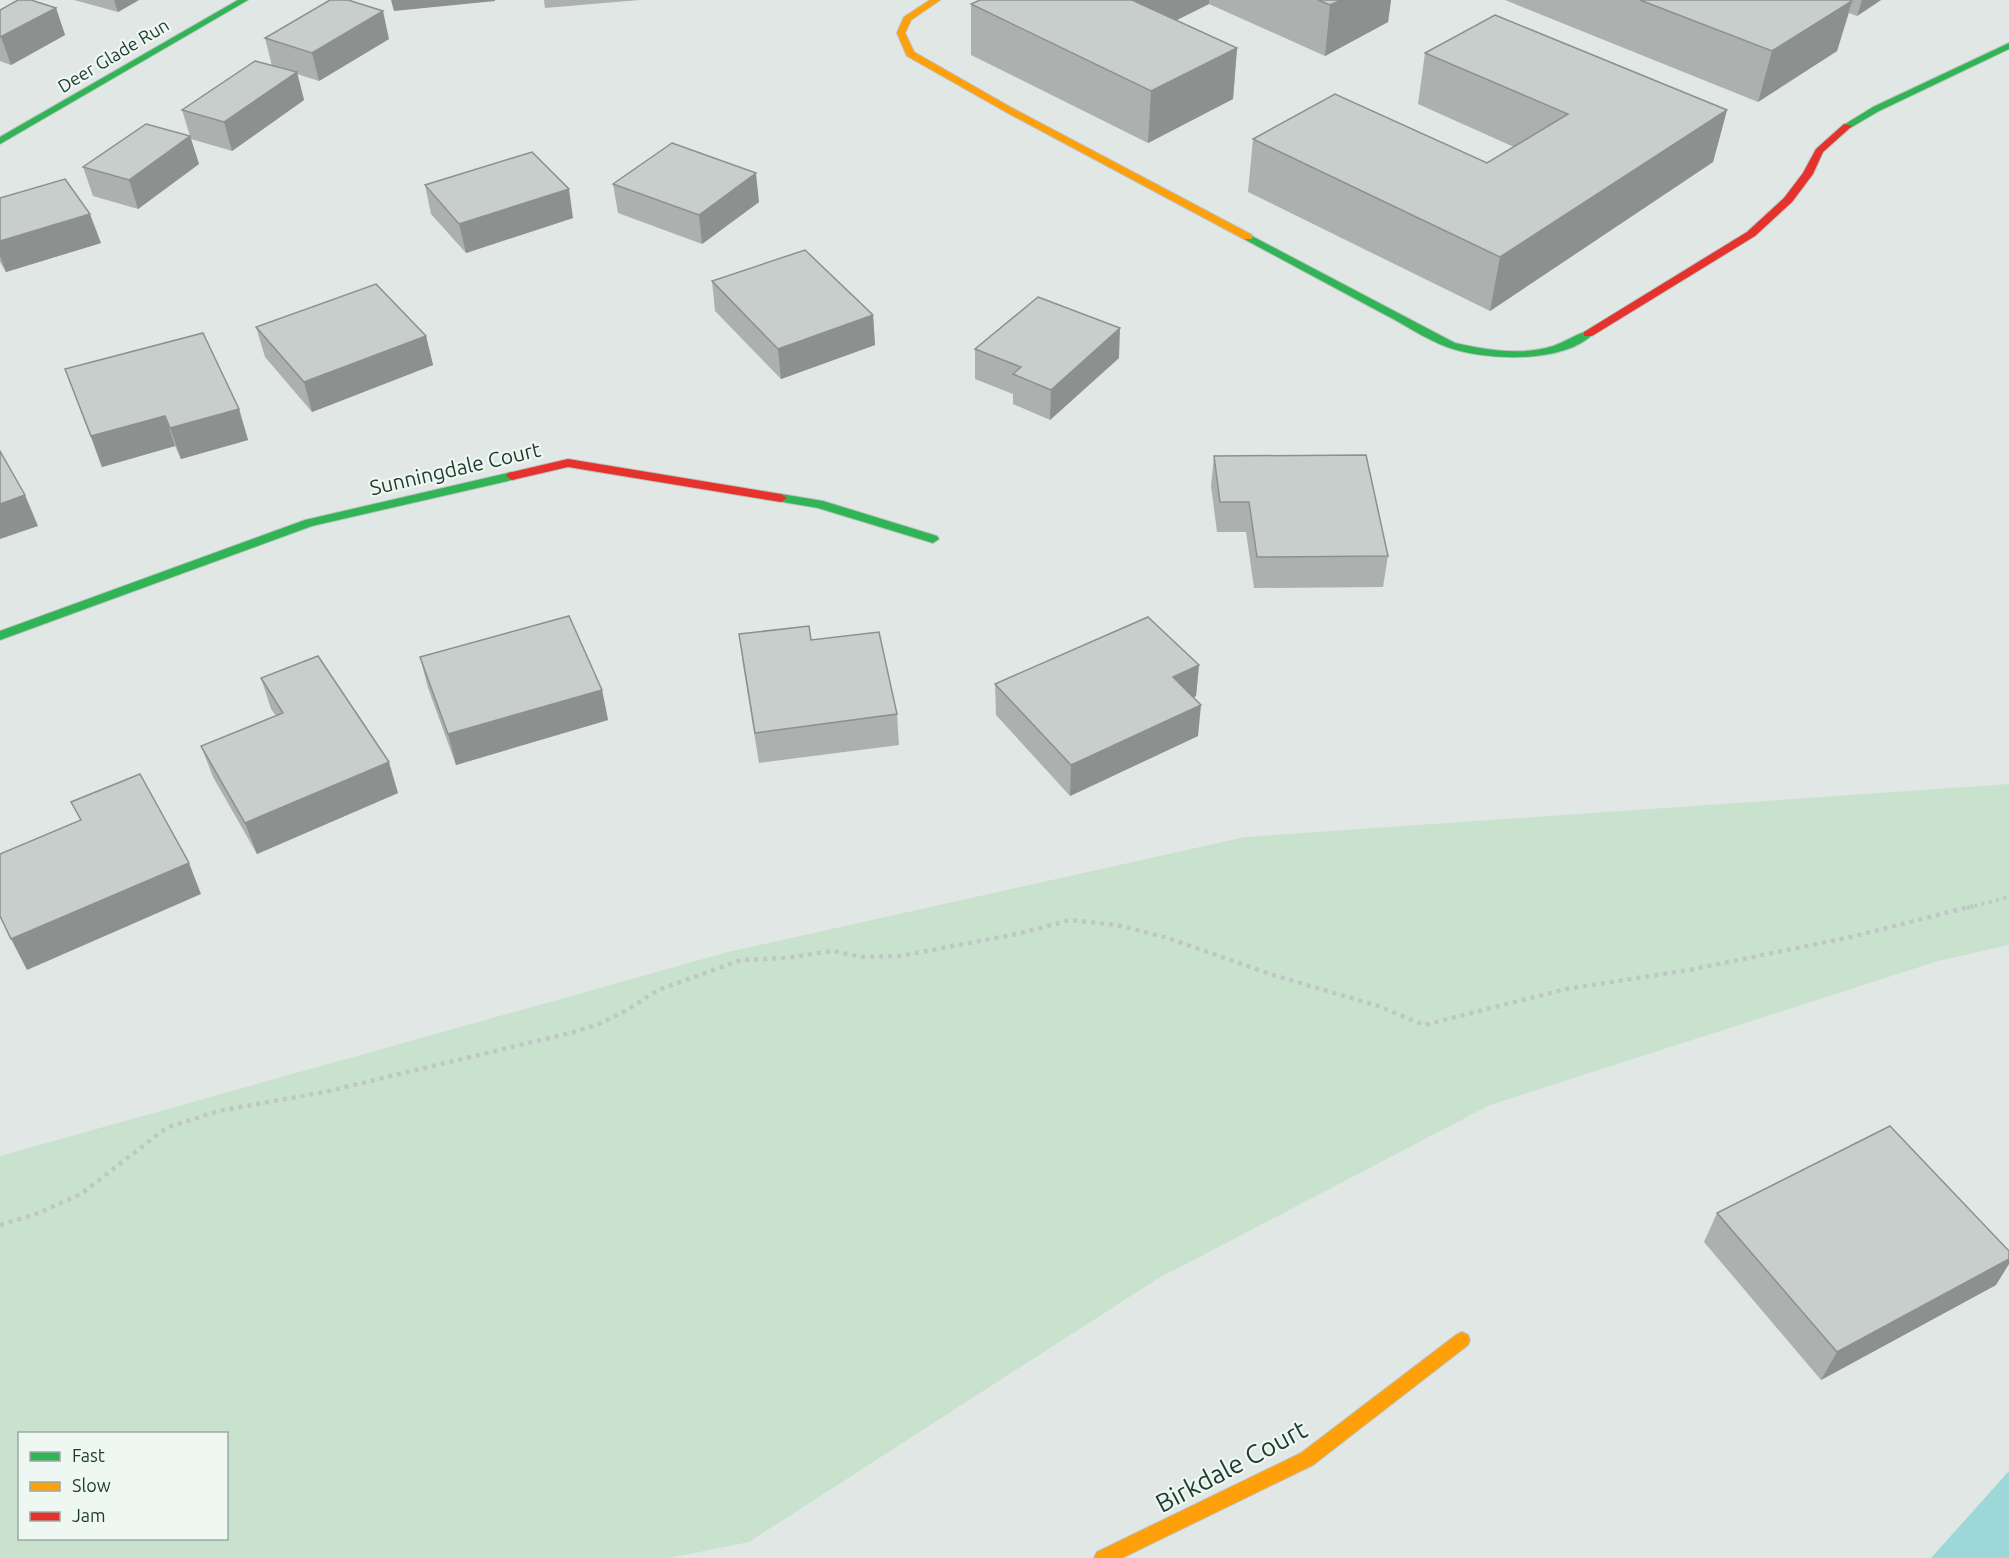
<svg xmlns="http://www.w3.org/2000/svg" width="2009" height="1558" viewBox="0 0 2009 1558" font-family="Ubuntu,sans-serif">
	<rect width="100%" height="100%" fill="#e1e7e4"/>
	<path fill="#c9e2cd" fill-rule="evenodd" d="M 2009,784 L 2009,945 L 1938,961 L 1490,1105 L 1157,1279 L 749,1542 L 669,1558 L 0,1558 L 0,1156 L 728,952 L 1245,837 ZM 20,1434 L 226,1434 L 226,1538 L 20,1538 Z"/>
	<path fill="#9ed7d8" d="M 2009,1471 L 2009,1558 L 1931,1558 Z"/>
	<g fill="none" stroke-linecap="round" stroke-linejoin="round">
		<g stroke="#bac4bf" stroke-width="2">
			<path id="fast" d="M 238,0 L 248,0 L 0,144 L 0,137 Z
				M 2009,43 L 2009,49 L 1879,111 L 1850,128 L 1842,126 L 1873,107 Z
				M 1248,234 L 1455,343 C 1486,350 1521,356 1553,346 C 1565,342 1576,334 1588,331 L 1593,334 C 1563,364 1485,361 1447,347 C 1425,339 1404,324 1382,313 C 1336,288 1290,264 1244,239 L 1243,237 Z
				M 512,472 L 516,473 L 518,476 L 516,479 L 312,526 L 0,640 L 0,631 L 305,520 Z
				M 781,494 L 823,501 L 937,536 L 939,539 L 933,543 L 818,508 L 777,501 L 775,498 L 777,495 Z"/>
		</g>
		<g stroke="#bac4bf" stroke-width="2">
			<path id="slow" d="M 930,0 L 940,0 L 911,20 L 905,33 L 914,52 L 1012,108 L 1252,235 L 1252,239 L 1244,239 L 1006,112 L 907,56 L 897,33 L 904,17 Z
				M 1462,1332 L 1468,1335 L 1470,1340 L 1468,1345 L 1313,1465 L 1122,1558 L 1094,1558 L 1097,1552 L 1301,1453 L 1456,1335 Z"/>
		</g>
		<g stroke="#bac4bf" stroke-width="2">
			<path id="jam" d="M 1844,124 L 1852,126 L 1823,152 L 1813,174 L 1792,202 L 1755,236 L 1592,336 L 1584,336 L 1584,332 L 1747,232 L 1784,198 L 1803,173 L 1816,149 Z
				M 568,459 L 781,494 L 787,498 L 781,502 L 568,467 L 512,480 L 506,476 L 508,473 Z"/>
		</g>
		<path stroke="#bfc7c4" stroke-width="4" stroke-dasharray="3 4.5" stroke-linecap="butt" d="M 1967,908 L 2009,897"/>
		<path stroke="#bfc7c4" stroke-width="4.5" stroke-dasharray="4 5" stroke-linecap="butt" d="M 0,1225 L 36,1214 L 81,1194 L 166,1128 L 218,1111 L 325,1092 L 574,1032 L 599,1024 L 627,1010 L 658,990 L 741,960 L 786,958 L 833,951 L 863,957 L 900,956 L 1017,934 L 1070,920 L 1117,925 L 1168,938 L 1270,974 L 1378,1006 L 1424,1025 L 1566,989 L 1689,970 L 1851,937 L 1973,906"/>
		<use href="#fast" fill="#30b455" fill-rule="evenodd"/>
		<use href="#slow" fill="#ff9f0a" fill-rule="evenodd"/>
		<use href="#jam" fill="#e5322d" fill-rule="evenodd"/>
	</g>
	<path fill="#acb1af" d="M 74,0 L 139,0 L 118,12 Z
		M 544,0 L 640,0 L 545,8 Z
		M 980,0 L 1391,0 L 1388,22 L 1325,56 L 1209,4 L 1176,20 L 1237,48 L 1233,99 L 1148,143 L 971,55 L 971,4 Z
		M 1505,0 L 1881,0 L 1857,16 L 1849,13 L 1837,51 L 1758,102 Z
		M 56,8 L 65,35 L 11,65 L 0,61 L 0,10 Z
		M 265,38 L 389,39 L 319,81 L 297,74 L 304,100 L 232,151 L 191,139 L 199,164 L 138,209 L 93,196 L 83,167 L 190,136 L 182,110 L 272,66 Z
		M 1425,53 L 1727,110 L 1713,162 L 1490,311 L 1248,192 L 1253,139 L 1487,163 L 1514,147 L 1418,104 Z
		M 613,184 L 759,202 L 702,244 L 618,213 Z
		M 425,185 L 573,218 L 466,253 L 431,214 Z
		M 0,198 L 101,243 L 6,272 L 0,262 Z
		M 712,281 L 873,315 L 875,345 L 781,379 L 715,311 Z
		M 256,327 L 426,336 L 433,365 L 312,412 L 265,357 Z
		M 975,349 L 1119,358 L 1050,420 L 1013,404 L 1013,394 L 975,379 Z
		M 65,369 L 239,409 L 248,440 L 181,459 L 175,446 L 102,467 Z
		M 1214,456 L 1388,556 L 1383,587 L 1254,588 L 1246,532 L 1217,532 L 1211,486 Z
		M 739,634 L 811,640 L 897,714 L 899,745 L 759,763 L 743,665 Z
		M 420,657 L 602,690 L 608,720 L 456,765 L 428,688 Z
		M 1199,665 L 1196,696 L 1193,698 L 1198,736 L 1070,796 L 996,715 L 995,684 Z
		M 261,678 L 398,793 L 257,854 L 213,777 L 201,746 L 276,716 L 271,709 Z
		M 1717,1213 L 1996,1285 L 1821,1380 L 1704,1242 Z"/>
	<path fill="#8c908e" d="M 114,0 L 139,0 L 118,12 Z
		M 391,0 L 495,0 L 495,1 L 394,11 Z
		M 1125,0 L 1209,0 L 1209,4 L 1123,47 Z
		M 1341,0 L 1391,0 L 1388,22 L 1325,56 L 1330,5 Z
		M 1862,0 L 1881,0 L 1857,16 Z
		M 1852,1 L 1837,51 L 1758,102 L 1772,51 Z
		M 56,8 L 65,35 L 11,65 L 1,37 Z
		M 383,11 L 389,39 L 319,81 L 312,53 Z
		M 1237,48 L 1233,99 L 1148,143 L 1151,91 Z
		M 297,72 L 304,100 L 232,151 L 224,122 Z
		M 1727,110 L 1713,162 L 1490,311 L 1500,257 Z
		M 190,136 L 199,164 L 138,209 L 129,180 Z
		M 756,173 L 759,202 L 702,244 L 699,215 Z
		M 569,189 L 573,218 L 466,253 L 459,224 Z
		M 90,214 L 101,243 L 6,272 L 0,256 L 0,241 Z
		M 873,315 L 875,345 L 781,379 L 778,349 Z
		M 1120,328 L 1119,358 L 1050,420 L 1051,390 Z
		M 426,336 L 433,365 L 312,412 L 304,382 Z
		M 239,409 L 248,440 L 181,459 L 170,428 Z
		M 165,416 L 175,446 L 102,467 L 91,436 Z
		M 25,495 L 38,526 L 0,539 L 0,504 Z
		M 1199,665 L 1196,696 L 1170,708 L 1173,677 Z
		M 602,690 L 608,720 L 456,765 L 448,734 Z
		M 1201,705 L 1198,736 L 1070,796 L 1071,765 Z
		M 389,762 L 398,793 L 257,854 L 245,823 Z
		M 189,863 L 201,894 L 27,970 L 11,939 Z
		M 2009,1259 L 2009,1264 L 1996,1285 L 1821,1380 L 1837,1352 Z"/>
	<path fill="#c8cecb" stroke="#8c908e" stroke-width="1.5" d="M 18,0 L 31,0 L 56,8 L 0,37 L 0,10 Z
		M 330,0 L 348,0 L 383,11 L 312,53 L 265,38 Z
		M 980,0 L 1132,0 L 1237,48 L 1151,91 L 971,4 Z
		M 1318,0 L 1341,0 L 1330,5 Z
		M 1640,0 L 1851,0 L 1852,1 L 1772,51 Z
		M 1495,15 L 1727,110 L 1500,257 L 1253,139 L 1335,94 L 1487,163 L 1568,114 L 1425,53 Z
		M 255,61 L 297,72 L 224,122 L 182,110 Z
		M 146,124 L 190,136 L 129,180 L 83,167 Z
		M 672,143 L 756,173 L 699,215 L 613,184 Z
		M 532,152 L 569,189 L 459,224 L 425,185 Z
		M 65,179 L 90,214 L 0,241 L 0,198 Z
		M 805,250 L 873,315 L 778,349 L 712,281 Z
		M 376,284 L 426,336 L 304,382 L 256,327 Z
		M 1038,297 L 1120,328 L 1051,390 L 1013,374 L 1021,367 L 975,349 Z
		M 203,333 L 239,409 L 170,428 L 165,416 L 91,436 L 65,369 Z
		M 0,451 L 25,495 L 0,504 Z
		M 1366,455 L 1388,556 L 1257,557 L 1249,502 L 1220,502 L 1214,456 Z
		M 569,616 L 602,690 L 448,734 L 420,657 Z
		M 1148,617 L 1199,665 L 1173,677 L 1201,705 L 1071,765 L 995,684 Z
		M 809,626 L 811,640 L 879,632 L 897,714 L 755,733 L 739,634 Z
		M 318,656 L 389,762 L 245,823 L 201,746 L 283,713 L 261,678 Z
		M 140,774 L 189,863 L 11,939 L 0,916 L 0,854 L 81,820 L 71,802 Z
		M 1890,1126 L 2009,1251 L 2009,1259 L 1837,1352 L 1717,1213 Z"/>
	<g text-anchor="middle" dominant-baseline="central" stroke-width="4.5" stroke-linejoin="round" paint-order="stroke">
		<g font-size="18" fill="#1f3a2f" stroke="#eef7f1">
			<text transform="translate(113 55) rotate(-31)">Deer Glade Run</text>
		</g>
		<g font-size="21" fill="#1f3a2f" stroke="#eef7f1">
			<text transform="translate(455 468) rotate(-13)">Sunningdale Court</text>
		</g>
		<g font-size="26" fill="#1f3a2f" stroke="#eef7f1">
			<text transform="translate(1231 1466) rotate(-28)">Birkdale Court</text>
		</g>
	</g>
	<rect x="18" y="1432" width="210" height="108" fill="#eef7f1" stroke="#9baba3" stroke-width="1.5"/>
	<rect x="30" y="1452" width="30" height="9" fill="#30b455" stroke="#9baba3" stroke-width="1.5"/>
	<text x="72" y="1462" font-size="18" fill="#1f3a2f">Fast</text>
	<rect x="30" y="1482" width="30" height="9" fill="#ff9f0a" stroke="#9baba3" stroke-width="1.5"/>
	<text x="72" y="1492" font-size="18" fill="#1f3a2f">Slow</text>
	<rect x="30" y="1512" width="30" height="9" fill="#e5322d" stroke="#9baba3" stroke-width="1.5"/>
	<text x="72" y="1522" font-size="18" fill="#1f3a2f">Jam</text>
</svg>
